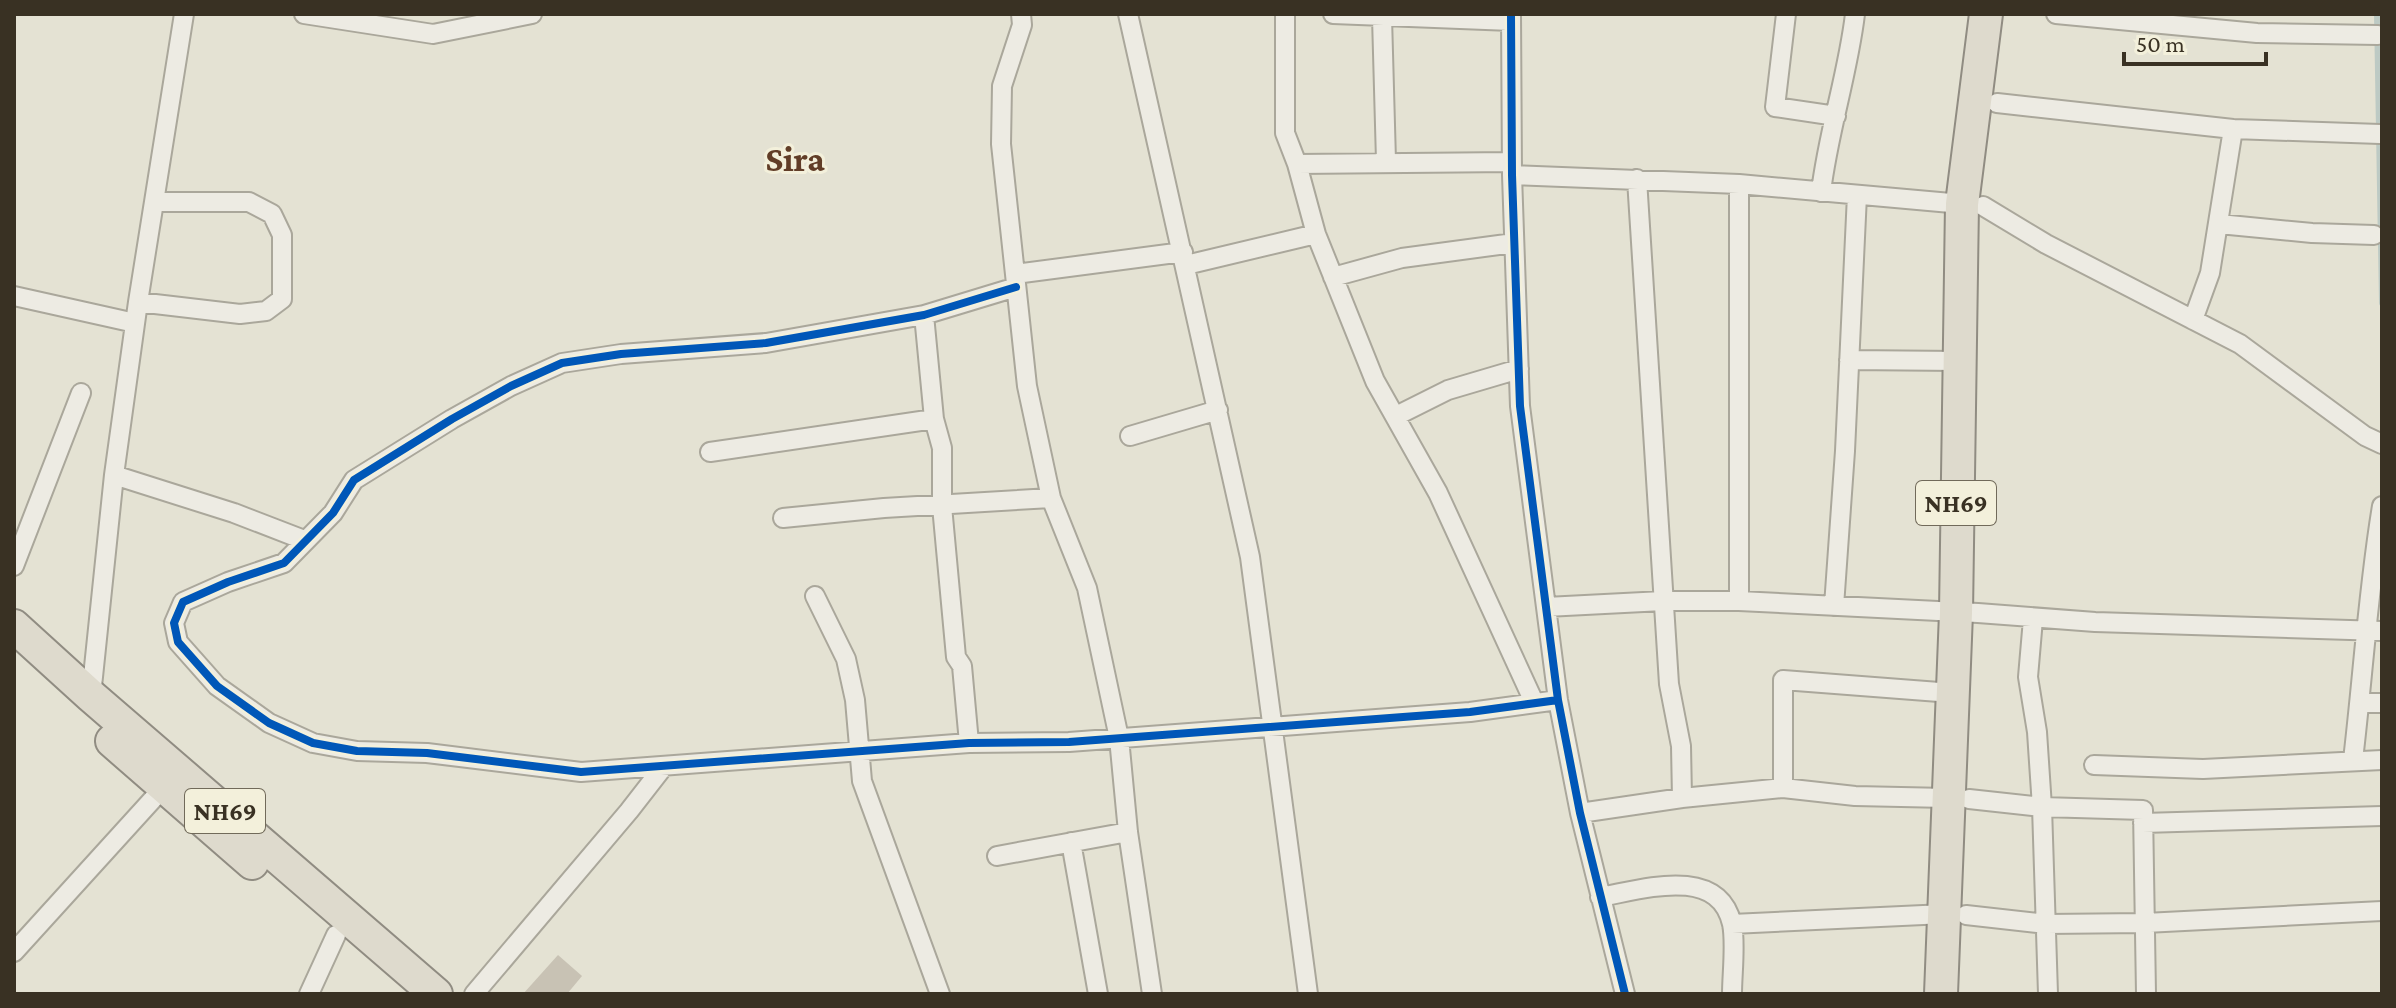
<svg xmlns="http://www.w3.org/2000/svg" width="2396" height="1008" viewBox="0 0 2396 1008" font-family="'Crimson Pro',serif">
	<rect width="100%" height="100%" fill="#e4e2d3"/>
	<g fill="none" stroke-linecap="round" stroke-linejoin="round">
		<path stroke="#bdcac4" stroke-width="6" d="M 2377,14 L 2382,303"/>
	</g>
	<path fill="#c8c2b4" d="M 558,955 L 582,976 L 567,994 L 523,994 Z"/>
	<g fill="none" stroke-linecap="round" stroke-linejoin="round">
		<g stroke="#aaa79b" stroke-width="22">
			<path id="minor" d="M 304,14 L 433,34 L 532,14
				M 1021,14 L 1022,25 L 1002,86 L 1001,144 L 1027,386 L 1051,498 L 1087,588 L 1119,738 L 1128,832 L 1152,994
				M 1128,14 L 1250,557 L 1308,994
				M 1285,14 L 1285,133 L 1297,164 L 1316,234 L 1375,381 L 1438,493 L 1534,702
				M 1333,14 L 1511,21
				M 1511,14 L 1512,175 L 1520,406 L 1558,700 L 1580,813 L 1625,994
				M 1786,14 L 1775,107 L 1836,116
				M 2056,14 L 2257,33 L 2378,35
				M 1382,17 L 1386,161
				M 1997,103 L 2233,129 L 2380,134
				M 1297,164 L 1512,162
				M 1512,175 L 1739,184 L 1962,204
				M 1637,179 L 1669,684 L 1681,746 L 1682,798
				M 1821,192 C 1828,132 1848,74 1855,14
				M 1983,206 L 2046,244 L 2240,344 L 2365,436 L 2382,444
				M 2219,224 L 2312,233 L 2374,235
				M 1186,265 L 1316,234
				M 1015,274 L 1183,252
				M 1333,277 L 1402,258 L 1514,243
				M 1016,287 L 924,315 L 766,343 L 621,354 L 562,363 L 511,386 L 452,419 L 354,480 L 333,513 L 284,563 L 228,582 L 183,602 L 174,623 L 178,642 L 217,686 L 269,723 L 313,743 L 357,751 L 427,753 L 581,772 L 969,743 L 1069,742 L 1403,717 L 1470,712 L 1558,700
				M 14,296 L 135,323
				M 138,302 L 240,314 L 266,311 L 282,299 L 282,235 L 272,214 L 249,202 L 154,202
				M 924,315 L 934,419 L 942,448 L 942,506 L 956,657 L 962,666 L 969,743
				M 2193,320 L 2210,273 L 2233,129
				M 1849,360 L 1958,361
				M 1396,416 L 1448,390 L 1519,369
				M 1130,436 L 1218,410
				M 710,452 L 934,419
				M 114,475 L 234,513 L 304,540
				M 783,518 L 884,508 L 1051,498
				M 14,566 L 81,393
				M 815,596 L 846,659 L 855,700 L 862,781 L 940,994
				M 1739,601 L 1739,184
				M 1834,606 L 1845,451 L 1857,195
				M 1546,607 L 1663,601 L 1739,601 L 1978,613 L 2095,622 L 2382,631
				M 2033,619 L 2028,677 L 2037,732 L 2042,807 L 2048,994
				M 91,696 L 114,475 L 138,302 L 184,14
				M 2360,703 L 2382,703
				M 2353,760 C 2363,676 2368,590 2382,506
				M 2094,765 L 2203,769 L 2382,760
				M 1783,788 L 1783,680 L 1952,693
				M 1969,799 L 2042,807 L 2143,810 L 2146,994
				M 1580,813 L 1682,798 L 1783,788 L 1855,796 L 1947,798
				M 2143,823 L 2382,816
				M 1071,842 L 1098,994
				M 997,856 L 1128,832
				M 1600,897 C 1641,890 1718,864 1732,924 C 1736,943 1732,974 1732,994
				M 1966,915 L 2046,924 L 2145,923 L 2382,911
				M 1732,924 L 1945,914
				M 14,952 L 163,788
				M 309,994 L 336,935
				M 474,994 L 629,811 L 664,766"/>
		</g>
		<g stroke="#908c82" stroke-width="36">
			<path id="trunk" d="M 14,626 L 91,696 L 436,994
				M 112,741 L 252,863
				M 1941,994 L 1956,613 L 1962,204 L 1986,14"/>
		</g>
		<use href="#minor" stroke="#edebe3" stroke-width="18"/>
		<use href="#trunk" stroke="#dedacd" stroke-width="32"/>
		<g stroke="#f3f0db" stroke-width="13">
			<path id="cycleway" d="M 1511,14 L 1512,175 L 1520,406 L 1558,700 L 1580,813 L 1625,994
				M 1016,287 L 924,315 L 766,343 L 621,354 L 562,363 L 511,386 L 452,419 L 354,480 L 333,513 L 284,563 L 228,582 L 183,602 L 174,623 L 178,642 L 217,686 L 269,723 L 313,743 L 357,751 L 427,753 L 581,772 L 969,743 L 1069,742 L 1403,717 L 1470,712 L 1558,700"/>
		</g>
		<use href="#cycleway" stroke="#0057b8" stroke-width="8"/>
	</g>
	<g text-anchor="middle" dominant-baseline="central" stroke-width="6" stroke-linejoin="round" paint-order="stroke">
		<g fill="#f3f0db" stroke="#716a5a" stroke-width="2">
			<rect x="1916" y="481" width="80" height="44" rx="6"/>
			<rect x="185" y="789" width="80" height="44" rx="6"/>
		</g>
		<g font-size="26" font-weight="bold" fill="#393123">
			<text x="1956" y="503">NH69</text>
			<text x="225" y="811">NH69</text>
		</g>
		<g font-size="36" font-weight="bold" fill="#613d27" stroke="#f3f0db">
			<text x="795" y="159">Sira</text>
		</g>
	</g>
	<rect width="2396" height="1008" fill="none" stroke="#393123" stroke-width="32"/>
	<path d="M2124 52v12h142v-12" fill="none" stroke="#393123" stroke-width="4"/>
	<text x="2136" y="52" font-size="24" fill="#393123" stroke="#f3f0db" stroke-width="6" paint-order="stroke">50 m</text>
</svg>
